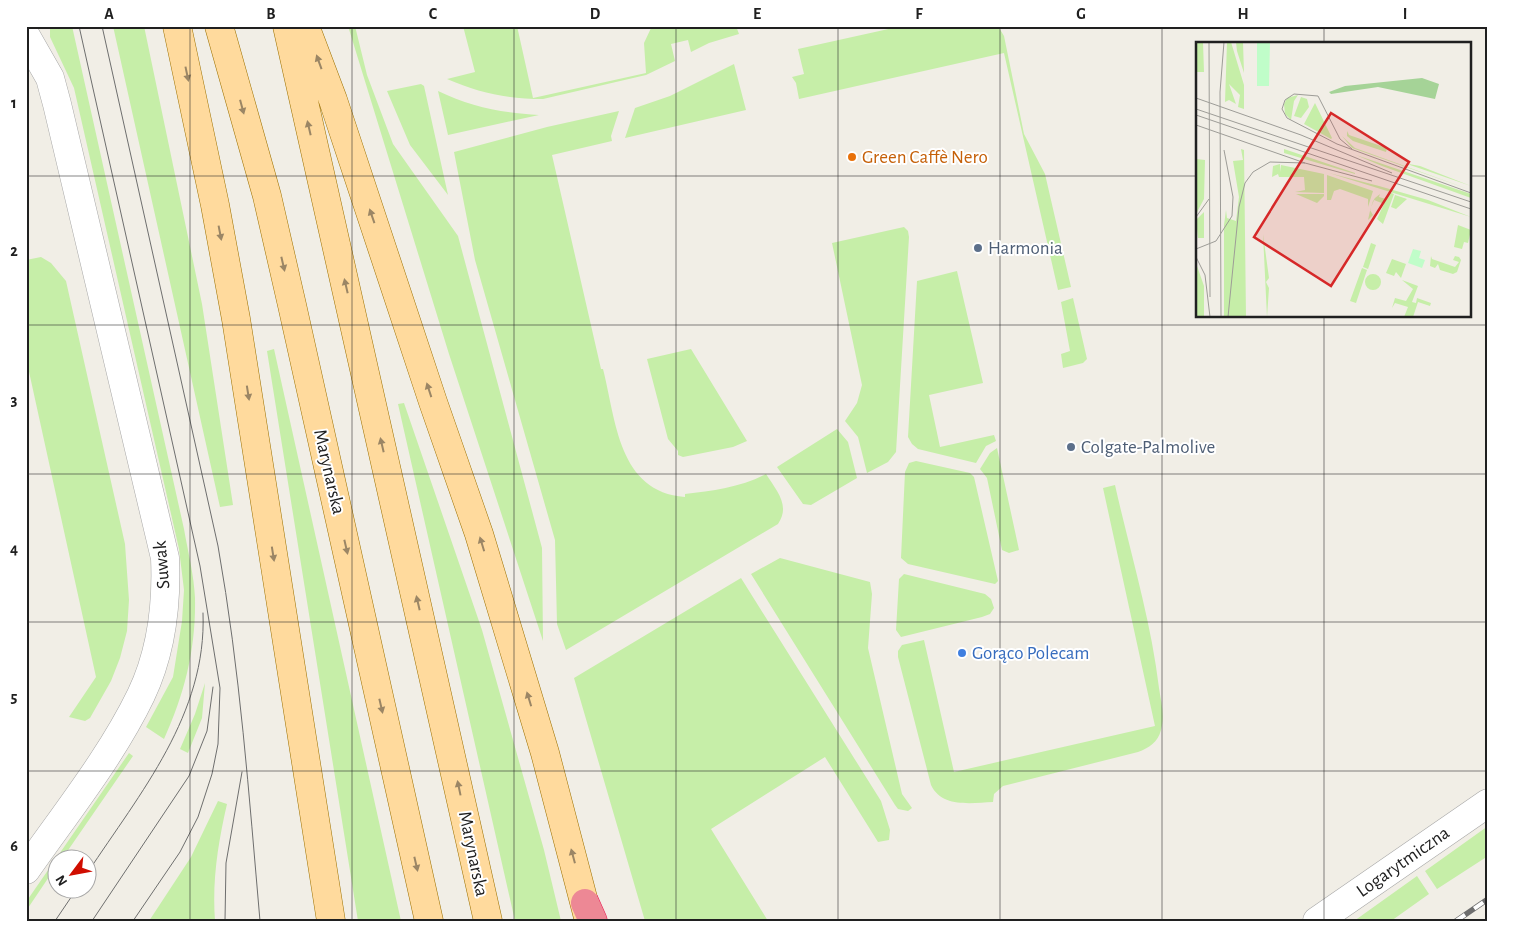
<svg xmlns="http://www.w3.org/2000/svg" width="1514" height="947" viewBox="0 0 1514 947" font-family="'Alegreya Sans',sans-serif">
	<rect width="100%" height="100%" fill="#f1eee6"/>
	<path fill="#c6eea8" d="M 50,26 L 72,26 L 184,529 C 188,552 194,575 195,598 C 196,648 185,693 164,739 L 146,727 L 173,677 L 182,621 L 184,590 L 179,549 L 74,88 L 50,37 Z
		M 113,26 L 144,26 L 202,304 L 233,505 L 220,507 Z
		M 348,26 L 355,26 L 367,75 L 393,144 L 458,236 L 542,548 L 543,641 L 449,354 Z
		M 463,26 L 517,26 L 533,98 L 646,73 L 644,43 L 652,26 L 736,26 L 739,34 L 709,43 L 691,52 L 688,40 L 671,44 L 675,61 L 646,75 L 543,99 C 508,99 479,93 447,79 L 475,72 Z
		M 902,26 L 998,26 L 1004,36 L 1024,134 L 1045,174 L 1071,287 L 1058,290 L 1004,53 L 799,99 L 796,83 L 792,77 L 804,74 L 798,49 Z
		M 734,64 L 746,110 L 625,138 L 635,108 L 670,96 Z
		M 421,84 L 424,86 L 448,195 L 410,145 L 387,91 Z
		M 438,91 C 471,107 503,113 539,115 L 448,135 Z
		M 619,111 L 611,136 L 612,141 L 552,155 L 601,369 L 603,369 C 616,420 618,492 685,497 L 685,494 C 712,491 742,487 766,474 C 776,490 791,505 778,524 L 566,650 L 557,624 L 555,540 L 475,260 L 454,152 L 547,127 Z
		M 904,227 L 908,231 L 909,237 L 896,452 L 888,462 L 867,473 L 858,437 L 845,421 L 857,403 L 862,385 L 832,243 Z
		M 41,257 L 51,263 L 66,281 L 125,544 L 129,600 L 127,631 L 120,658 L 111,681 L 90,718 L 85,721 L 69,717 L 96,677 L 26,358 L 26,260 Z
		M 957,271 L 983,383 L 929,395 L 940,447 L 994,435 L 996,441 L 986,446 L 976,463 L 918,449 L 912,444 L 908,437 L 917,281 Z
		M 1073,298 L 1087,359 L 1083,363 L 1063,368 L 1061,354 L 1070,351 L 1061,302 Z
		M 274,349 L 401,921 L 358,921 L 267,351 Z
		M 691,349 L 747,441 L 733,447 L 683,457 L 678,455 L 678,451 L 668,439 L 647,359 Z
		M 404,403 L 482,630 L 544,850 L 561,921 L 515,921 L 398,404 Z
		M 837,429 L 848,442 L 857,478 L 811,505 L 803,504 L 777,467 Z
		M 997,448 L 1019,550 L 1009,553 L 1002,550 L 987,478 L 980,469 L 990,453 Z
		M 916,461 L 970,473 L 974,477 L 998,581 L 995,584 L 908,564 L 901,558 L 905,472 L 909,463 Z
		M 1115,485 C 1130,552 1151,620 1159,688 C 1161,702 1165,715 1161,730 C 1158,742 1149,748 1138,752 L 1003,786 L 994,794 L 993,802 C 971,803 942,808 931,785 L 898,657 L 898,651 L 902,645 L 924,640 L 954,772 L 1155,726 L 1103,488 Z
		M 780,558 L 870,582 L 872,594 L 868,648 L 902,794 L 912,808 L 908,811 L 898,809 L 895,805 L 751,574 Z
		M 904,574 L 985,594 L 991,599 L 994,608 L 990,614 L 982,617 L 901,637 L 896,630 L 899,579 Z
		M 741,578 L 881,801 L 890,830 L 889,840 L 878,842 L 825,757 L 711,829 L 768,921 L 645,921 L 574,678 Z
		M 205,683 L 202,718 L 188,753 L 180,749 L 195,714 Z
		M 129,753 L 133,756 L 62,859 L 58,860 L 57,865 L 26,911 L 26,902 Z
		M 218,801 L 227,804 C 218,843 212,881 215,921 L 149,921 L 191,857 Z
		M 1488,826 L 1488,856 L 1437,889 L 1425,871 Z
		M 1417,876 L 1429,894 L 1391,921 L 1354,921 Z"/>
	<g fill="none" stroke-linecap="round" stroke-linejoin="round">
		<g stroke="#a7a7a7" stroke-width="29">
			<path id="street" d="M 26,36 L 50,78 L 57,104 L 165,558 C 167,603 161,653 141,695 C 111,757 65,814 26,870
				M 1317,921 L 1488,803"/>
		</g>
		<g stroke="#9c7100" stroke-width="29">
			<path id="primary" d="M 177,26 L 215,205 L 236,319 L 331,921
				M 219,26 L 267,196 L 292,305 L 429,921
				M 287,26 L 488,921
				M 305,26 L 333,100 L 433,402 L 479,534 L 545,753 L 589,921"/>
		</g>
		<g stroke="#e81a54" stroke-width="29">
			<path id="highway" d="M 585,903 L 593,921"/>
		</g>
		<use href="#street" stroke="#fff" stroke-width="28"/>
		<use href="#primary" stroke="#ffda9d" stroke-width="28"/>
		<use href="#highway" stroke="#ed8895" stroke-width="28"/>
		<path stroke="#6e6e6e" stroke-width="1" d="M 79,26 L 200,566 L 220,688 L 218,744 L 212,774 L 198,817 L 180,852 L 133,921
			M 102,26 L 218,546 C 240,670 249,795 260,921
			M 88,872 C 140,793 207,714 203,613
			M 55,921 L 76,890
			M 92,921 L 189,776 L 207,731 L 213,687
			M 225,921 L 226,863 L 242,772"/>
		<g stroke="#6e6e6e" stroke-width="5.5">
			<path id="rail" d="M 1456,921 L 1488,899"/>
		</g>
		<use href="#rail" stroke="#fff" stroke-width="4" stroke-dasharray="11" stroke-linecap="butt"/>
	</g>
	<defs><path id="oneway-solid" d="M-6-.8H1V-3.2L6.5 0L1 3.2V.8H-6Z" transform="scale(1.25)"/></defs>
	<g fill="#9b8665">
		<use href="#oneway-solid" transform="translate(319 62) rotate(-110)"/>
		<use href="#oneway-solid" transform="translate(187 74) rotate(78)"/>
		<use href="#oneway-solid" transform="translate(242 107) rotate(75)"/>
		<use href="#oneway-solid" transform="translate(309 128) rotate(-103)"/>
		<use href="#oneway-solid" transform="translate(372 216) rotate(-109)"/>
		<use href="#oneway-solid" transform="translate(220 233) rotate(79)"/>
		<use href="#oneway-solid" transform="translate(283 264) rotate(77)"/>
		<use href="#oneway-solid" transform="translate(346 286) rotate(-103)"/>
		<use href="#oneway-solid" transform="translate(429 390) rotate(-108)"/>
		<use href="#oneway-solid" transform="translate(248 393) rotate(81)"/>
		<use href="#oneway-solid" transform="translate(382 445) rotate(-103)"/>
		<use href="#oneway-solid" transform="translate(482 544) rotate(-107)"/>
		<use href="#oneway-solid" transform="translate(346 547) rotate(77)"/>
		<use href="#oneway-solid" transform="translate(273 554) rotate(81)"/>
		<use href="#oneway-solid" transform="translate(418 603) rotate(-103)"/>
		<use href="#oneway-solid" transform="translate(529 699) rotate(-107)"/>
		<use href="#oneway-solid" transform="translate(381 706) rotate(77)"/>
		<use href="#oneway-solid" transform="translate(459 788) rotate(-102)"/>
		<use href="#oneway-solid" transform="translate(573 856) rotate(-105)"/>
		<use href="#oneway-solid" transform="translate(416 864) rotate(77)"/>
	</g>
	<path fill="none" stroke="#202020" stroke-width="1" stroke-opacity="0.55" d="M 190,26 L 190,921M 352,26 L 352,921M 514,26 L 514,921M 676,26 L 676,921M 838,26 L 838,921M 1000,26 L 1000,921M 1162,26 L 1162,921M 1324,26 L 1324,44M 26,176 L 1198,176M 1470,176 L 1488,176M 1324,316 L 1324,921M 26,325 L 1488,325M 26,474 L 1488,474M 26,622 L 1488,622M 26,771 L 1488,771"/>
	<circle fill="#e8710a" stroke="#fff" stroke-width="2" cx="852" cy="157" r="5"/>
	<g fill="#5c6f8a" stroke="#fff" stroke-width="2">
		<circle cx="978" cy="248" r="5"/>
		<circle cx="1071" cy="447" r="5"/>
	</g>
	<circle fill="#3f7fe0" stroke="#fff" stroke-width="2" cx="962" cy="653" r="5"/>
	<g text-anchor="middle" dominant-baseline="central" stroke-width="4" stroke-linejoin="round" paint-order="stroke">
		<g font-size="19" fill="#c56008" stroke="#fff" text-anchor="start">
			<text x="862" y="157">Green Caffè Nero</text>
		</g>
		<g font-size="19" fill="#4e5e75" stroke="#fff" text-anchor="start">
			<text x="988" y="248">Harmonia</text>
			<text x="1081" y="447">Colgate-Palmolive</text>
		</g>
		<g font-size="19" fill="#202020" stroke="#fff">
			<text transform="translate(329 472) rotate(77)">Marynarska</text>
			<text transform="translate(162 565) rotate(-95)">Suwak</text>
			<text transform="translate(473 854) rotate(78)">Marynarska</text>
			<text transform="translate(1403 862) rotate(-35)">Logarytmiczna</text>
		</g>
		<g font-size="19" fill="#366cbe" stroke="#fff" text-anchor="start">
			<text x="972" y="653">Gorąco Polecam</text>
		</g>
	</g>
	<g transform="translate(1196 42)">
		<rect width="275" height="275" fill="#f1eee6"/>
		<path d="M 0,0 L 7,0 L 8,30 L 0,30 ZM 31,0 L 35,0 L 48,43 L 48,67 L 42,65 L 44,53 L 33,42 L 40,62 L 33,58 L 29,60 ZM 40,0 L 47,0 L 48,31 L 41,9 ZM 102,53 L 98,59 L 95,78 L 89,72 L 88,62 L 91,56 ZM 105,55 L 111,57 L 113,65 L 105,76 L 98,74 ZM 119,61 L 136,96 L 135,97 L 108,82 ZM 151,89 L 153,93 L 191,106 L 190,110 L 157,99 L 151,94 ZM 146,94 L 159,106 L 275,148 L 156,106 ZM 45,107 L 48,108 L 50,275 L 28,275 L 28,183 L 30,168 L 31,176 L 40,179 L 43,155 L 37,119 L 47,118 ZM 88,107 L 159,131 L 159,132 L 88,111 ZM 160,113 L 275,152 L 275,156 L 186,124 ZM 0,117 L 9,118 L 8,157 L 0,172 ZM 84,122 L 84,130 L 85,123 L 128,132 L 128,151 L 99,150 L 109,148 L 108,135 L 83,135 L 82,132 L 76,135 L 77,124 ZM 213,122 L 224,124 L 275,144 L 214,123 ZM 133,131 L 183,144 L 232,158 L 275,175 ZM 131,133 L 177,149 L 172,165 L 172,157 L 144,147 L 138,149 L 135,158 L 131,158 ZM 193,150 L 198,152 L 187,182 L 181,177 L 188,162 L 178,158 L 174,168 L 177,173 L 172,178 L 174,169 L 177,159 L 179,156 L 184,152 L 183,155 L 190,157 ZM 100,152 L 128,152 L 128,154 L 121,161 ZM 199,153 L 211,157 L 200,167 L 195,165 ZM 8,170 L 8,196 L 2,196 L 0,178 ZM 262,183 L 275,188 L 272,201 L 268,200 L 266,207 L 258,205 ZM 67,192 L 73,236 L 70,240 L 73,246 L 71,275 ZM 175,201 L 180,203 L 172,227 L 167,225 ZM 235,214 L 236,217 L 259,225 L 263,220 L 257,218 L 259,214 L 263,215 L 265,218 L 261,230 L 257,232 L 244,228 L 242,222 L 239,226 L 234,224 ZM 196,217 L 210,222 L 205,236 L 200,230 L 198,234 L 190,231 ZM 0,221 L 8,244 L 8,275 L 0,275 ZM 166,226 L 171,228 L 160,261 L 154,259 ZM169 240a8 8 0 1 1 16 0a8 8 0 1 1-16 0ZM 206,238 L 222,244 L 216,260 L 220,261 L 221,256 L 235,261 L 234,264 L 222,260 L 217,275 L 208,275 L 212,265 L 199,261 L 196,266 L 199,256 L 210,259 L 217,247 Z" fill="#c6eea8"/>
		<path d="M 226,36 L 243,42 L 239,57 L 182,45 L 135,52 L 133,50 L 149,44 Z" fill="#a5d397"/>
		<path d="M 61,0 L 74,0 L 73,44 L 61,44 ZM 217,207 L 225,209 L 223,216 L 229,218 L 226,226 L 212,221 Z" fill="#c0fdc9"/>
		<path fill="none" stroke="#9d9c97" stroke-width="1" d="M 13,0 L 14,255M 0,56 L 105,93 L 196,131M 0,67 L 275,160M 0,73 L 275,167M 0,83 L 109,121 L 176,139M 156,107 L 144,97 L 122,54 L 98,52 L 89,58 L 86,67 L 91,76 L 141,102 L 275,151M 0,175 L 13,157M 0,207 L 20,199 L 36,174 L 37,155 L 28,108M 0,215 L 9,233 L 14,275M 25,275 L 24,50 L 28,0M 32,275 L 43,165 L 49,141 L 57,130 L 74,120 L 109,121"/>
		<path fill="#d62828" fill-opacity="0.15" stroke="#d62828" stroke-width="2.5" d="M 135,71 L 213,120 L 135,244 L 58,195 Z"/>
		<rect width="275" height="275" fill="none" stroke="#202020" stroke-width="2.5"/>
	</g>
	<rect width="1514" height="947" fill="none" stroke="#ffffff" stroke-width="55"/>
	<g transform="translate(72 874) rotate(238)"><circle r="24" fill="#ffffff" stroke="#a6a6a6"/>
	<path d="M0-4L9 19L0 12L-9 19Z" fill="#d00d00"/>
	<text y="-8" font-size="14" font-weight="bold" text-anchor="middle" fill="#202020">N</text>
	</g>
	<rect x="28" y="28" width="1458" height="892" fill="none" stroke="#202020" stroke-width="2"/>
	<g font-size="16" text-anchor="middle" font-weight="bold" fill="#202020">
		<text x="109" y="19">A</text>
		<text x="271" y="19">B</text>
		<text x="433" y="19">C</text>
		<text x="595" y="19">D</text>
		<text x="757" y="19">E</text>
		<text x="919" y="19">F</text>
		<text x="1081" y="19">G</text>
		<text x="1243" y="19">H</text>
		<text x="1405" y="19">I</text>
		<text x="14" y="108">1</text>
		<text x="14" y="256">2</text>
		<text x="14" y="405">3</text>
		<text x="14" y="554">4</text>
		<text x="14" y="702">5</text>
		<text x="14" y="851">6</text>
	</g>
</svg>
